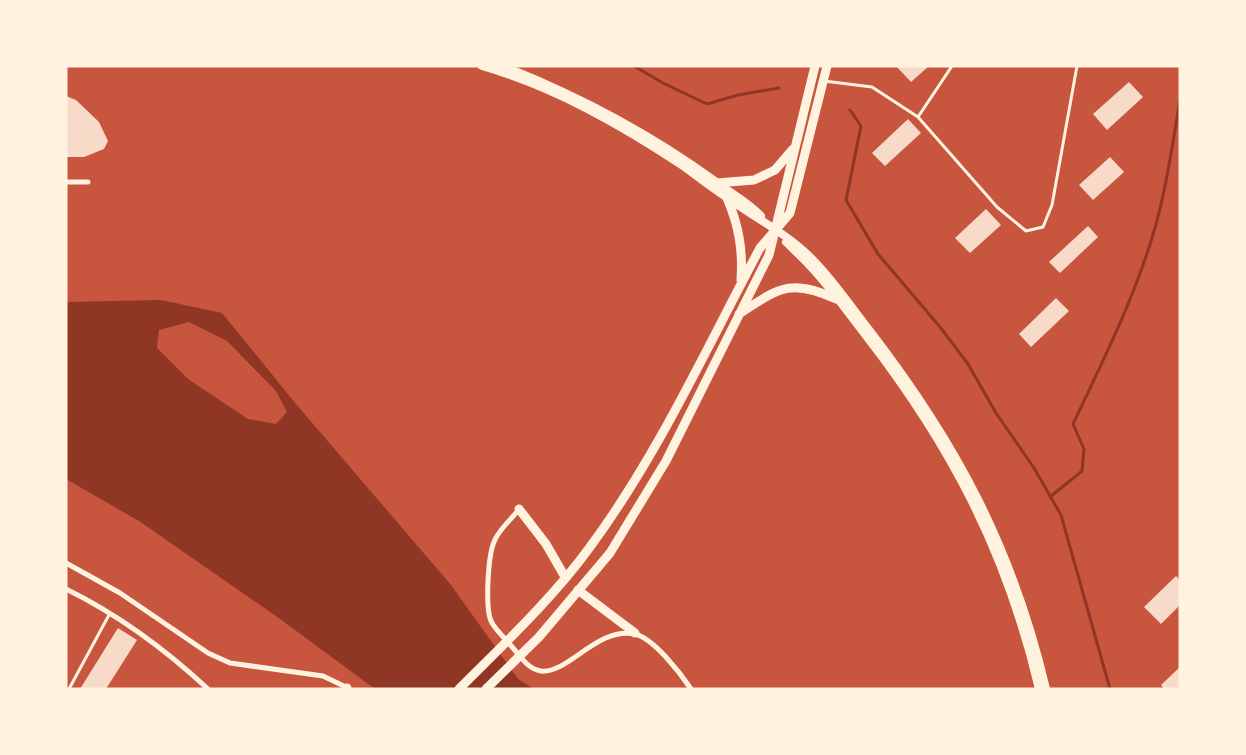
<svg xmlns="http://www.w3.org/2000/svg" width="1246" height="755" viewBox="0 0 1246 755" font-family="'Source Sans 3',sans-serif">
	<rect width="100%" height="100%" fill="#c8553d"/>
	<path fill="#8f3625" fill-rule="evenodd" d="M 161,300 L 222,313 L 296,404 L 451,585 L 518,679 L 534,689 L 375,689 L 276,616 L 139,521 L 66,479 L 66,302 ZM 189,322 L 227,341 L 276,391 L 287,412 L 276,424 L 248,419 L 188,379 L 157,348 L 159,330 Z"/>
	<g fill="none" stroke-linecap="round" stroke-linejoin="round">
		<path stroke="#8f3625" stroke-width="3" d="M 634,66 L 663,83 L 707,104 L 738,95 L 779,88
			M 850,110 L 861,126 L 846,200 L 878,254 L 940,327 L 968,364 L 996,413 L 1034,468 L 1061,515 L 1110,689
			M 1050,497 L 1082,471 L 1084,449 L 1073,424 C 1102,363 1132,303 1152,238 C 1166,193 1172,146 1180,100"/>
	</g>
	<path fill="#f7dbc8" d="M 896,66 L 929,66 L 911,82 Z
		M 1129,82 L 1143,97 L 1107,130 L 1093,114 Z
		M 66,96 L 76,100 L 99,122 L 108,141 L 104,149 L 84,157 L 66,157 Z
		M 908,119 L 921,133 L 885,166 L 872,153 Z
		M 1110,157 L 1124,172 L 1093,200 L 1079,185 Z
		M 986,209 L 1001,225 L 970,253 L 955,238 Z
		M 1088,226 L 1098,237 L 1060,273 L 1049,262 Z
		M 1056,298 L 1069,311 L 1031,347 L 1019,334 Z
		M 1176,576 L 1180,580 L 1180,605 L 1161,624 L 1144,607 Z
		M 118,628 L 137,640 L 106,689 L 80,689 Z
		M 1180,667 L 1180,689 L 1164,689 L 1161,685 Z"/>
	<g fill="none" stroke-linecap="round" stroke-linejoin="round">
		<path stroke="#fff3e0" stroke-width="3" d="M 824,81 L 872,87 L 918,117 L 997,207 L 1026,231 L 1043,227 L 1052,205 L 1077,66
			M 918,117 L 952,66
			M 69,689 L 110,613"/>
		<path stroke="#fff3e0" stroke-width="5" d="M 66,182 L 88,182
			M 519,509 C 512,519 498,530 494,542 C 488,556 485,607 491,621 C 495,630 507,640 513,648 C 521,657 528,669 541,671 C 568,674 597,627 634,634 C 653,637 681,674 691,689
			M 66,563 L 120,593 L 208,653 L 230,663 L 323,676 L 348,688
			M 66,589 C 117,614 166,650 208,689"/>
		<path stroke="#fff3e0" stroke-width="8" d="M 482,66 C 554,87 620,124 683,166 C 697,176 711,187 726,197 C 755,218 790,235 815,262 C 835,283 852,308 870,331 C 957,444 1013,549 1046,689
			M 503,66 C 579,96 649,133 715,181 C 730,193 747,201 761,216
			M 786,242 C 794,250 803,258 810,266 C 831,288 849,314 867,337 C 952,447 1007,553 1039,689"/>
		<path stroke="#fff3e0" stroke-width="9" d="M 717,183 L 754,180 L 775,170 L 793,149
			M 727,198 C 739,226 743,250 741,280
			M 739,314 C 779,288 790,278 836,299
			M 519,509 L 546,544 L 565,577
			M 578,590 L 635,633
			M 347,689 L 347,688
			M 459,689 C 504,644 553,598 590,547 C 658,455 706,349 760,248 L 790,213 L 827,66
			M 486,689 L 539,637 L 610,553 L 666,461 L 769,255 L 815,66"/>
	</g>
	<rect width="1246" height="755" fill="none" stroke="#fff3e0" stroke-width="135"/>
</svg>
